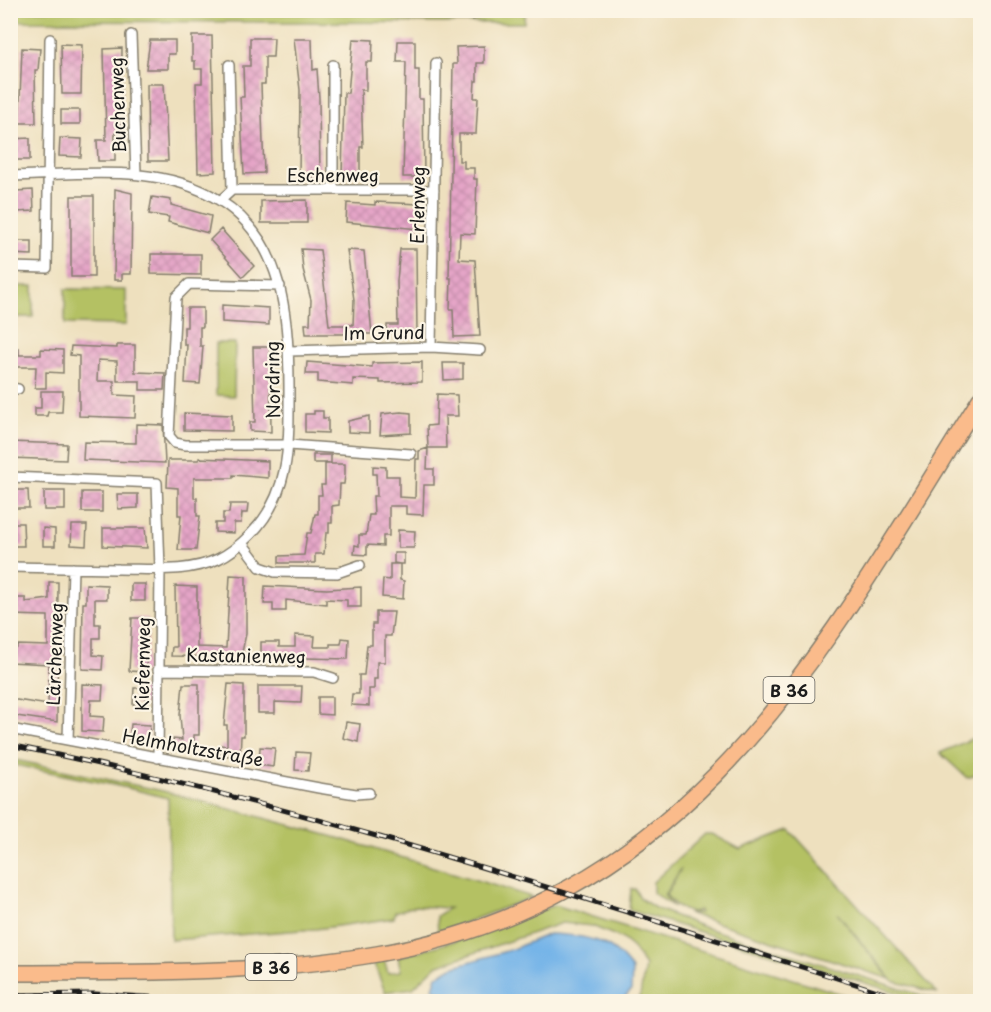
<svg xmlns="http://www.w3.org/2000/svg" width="991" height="1012" viewBox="0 0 991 1012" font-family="'Playpen Sans',sans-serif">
	<defs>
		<pattern id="building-cross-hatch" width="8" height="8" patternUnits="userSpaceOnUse" patternTransform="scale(1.5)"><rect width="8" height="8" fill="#e5a5c7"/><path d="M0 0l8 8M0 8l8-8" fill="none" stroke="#c48daa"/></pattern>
	</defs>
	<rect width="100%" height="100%" fill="#fcf5e5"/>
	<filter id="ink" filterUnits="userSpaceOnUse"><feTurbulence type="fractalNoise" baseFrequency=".0167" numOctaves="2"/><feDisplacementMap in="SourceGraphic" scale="12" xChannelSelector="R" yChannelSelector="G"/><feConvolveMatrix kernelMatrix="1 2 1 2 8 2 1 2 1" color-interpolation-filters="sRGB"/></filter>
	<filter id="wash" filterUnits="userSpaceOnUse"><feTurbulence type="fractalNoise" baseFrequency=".008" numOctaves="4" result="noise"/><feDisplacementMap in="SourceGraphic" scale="24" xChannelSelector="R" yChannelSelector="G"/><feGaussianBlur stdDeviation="1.35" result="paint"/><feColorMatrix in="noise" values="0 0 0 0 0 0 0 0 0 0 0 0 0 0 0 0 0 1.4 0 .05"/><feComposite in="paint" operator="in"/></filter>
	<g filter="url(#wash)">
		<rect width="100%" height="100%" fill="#eee0be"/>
		<path fill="#b4c163" stroke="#686e40" stroke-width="1.5" d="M 11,10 L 459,10 L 525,11 L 524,23 L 11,21 Z
			M 11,286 L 33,286 L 33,317 L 11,317 Z
			M 65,289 L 126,290 L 126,325 L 65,324 Z
			M 216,343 L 235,343 L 234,396 L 216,395 Z
			M 980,735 L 980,773 L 967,778 L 940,753 Z
			M 10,759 L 163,791 L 338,838 L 532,897 L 438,933 L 437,916 L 449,908 L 415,906 L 395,912 L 394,918 L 316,929 L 171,940 L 168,798 L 128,788 L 11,764 Z
			M 790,830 L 937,993 L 893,981 L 837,913 L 890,979 L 687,913 L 700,913 L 699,910 C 687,916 675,906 666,895 L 681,869 L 664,895 L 674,907 L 653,893 L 653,882 L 705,834 L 712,834 L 740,849 Z
			M 631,889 L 635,889 L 641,899 L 655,908 L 706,928 L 940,1001 L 924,1001 L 629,910 Z
			M 555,905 L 864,1001 L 637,1001 L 640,996 L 645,966 L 633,948 L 621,938 L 592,926 L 562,923 L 436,966 L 413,988 L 385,992 L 373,961 L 384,959 L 388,973 L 401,971 L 398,957 L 472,936 Z"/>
		<path fill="#74b4e8" stroke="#486882" stroke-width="1.5" d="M 549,934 C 583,935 613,939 632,970 L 631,991 L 621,1001 C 587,1002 454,1005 433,988 L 437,976 L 452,967 L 510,950 Z"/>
		<g id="blocks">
			<path fill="url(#building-cross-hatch)" d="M 192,36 L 212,36 L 215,172 L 198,173 L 196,83 L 202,83 L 202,69 L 195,69 L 195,61 L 192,61 Z
				M 250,38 L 274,38 L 273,57 L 265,57 L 265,84 L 261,84 L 264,173 L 244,174 L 240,97 L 244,97 L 243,66 L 250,66 Z
				M 294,39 L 312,39 L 313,70 L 317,69 L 319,98 L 320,177 L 299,178 L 300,90 Z
				M 353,39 L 373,40 L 372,62 L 366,62 L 366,90 L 361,90 L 363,147 L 360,147 L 360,176 L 342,176 L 344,93 L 348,93 Z
				M 150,40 L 175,40 L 175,54 L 168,54 L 168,69 L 146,69 Z
				M 398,41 L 415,41 L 415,70 L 419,70 L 419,99 L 423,99 L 424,177 L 403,177 L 406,62 L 397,62 Z
				M 61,44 L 82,45 L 81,94 L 62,94 Z
				M 484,46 L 484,63 L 477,63 L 477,81 L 475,81 L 474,98 L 478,98 L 476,134 L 459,134 L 459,161 L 464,161 L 464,168 L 474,168 L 474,179 L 477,179 L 475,234 L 460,233 L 459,259 L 475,260 L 480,336 L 454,337 L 453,309 L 450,309 L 451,278 L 449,278 L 453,64 L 457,64 L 456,47 Z
				M 22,48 L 40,49 L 38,70 L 35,70 L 36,123 L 19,123 Z
				M 122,48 L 121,133 L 115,133 L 115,161 L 98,161 L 97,140 L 106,140 L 104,49 Z
				M 147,84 L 164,84 L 168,161 L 148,161 Z
				M 61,110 L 80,110 L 80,124 L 61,124 Z
				M 30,138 L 30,160 L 10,160 L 11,139 Z
				M 60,138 L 82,139 L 81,157 L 59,156 Z
				M 115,189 L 132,193 L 131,274 L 122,274 L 122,280 L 114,280 Z
				M 33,190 L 34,211 L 17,212 L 16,191 Z
				M 71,196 L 94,196 L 94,277 L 71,277 Z
				M 152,197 L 171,200 L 171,205 L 211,216 L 208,233 L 168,222 L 169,217 L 149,214 Z
				M 307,200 L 307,223 L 261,223 L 261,201 Z
				M 375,202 L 420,204 L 419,229 L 346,222 L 347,203 L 375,205 Z
				M 221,229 L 254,266 L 243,277 L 210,240 Z
				M 10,241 L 32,241 L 32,255 L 10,254 Z
				M 301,249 L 320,250 L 329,325 L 353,325 L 354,300 L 347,250 L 364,251 L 372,334 L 306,334 L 305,324 L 310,324 L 311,300 L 303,269 Z
				M 400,249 L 416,249 L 417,334 L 387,333 L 387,325 L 398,325 L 397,281 Z
				M 151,254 L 201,254 L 201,275 L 151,274 Z
				M 222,305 L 269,308 L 269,325 L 222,322 Z
				M 187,308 L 203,308 L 203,327 L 200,327 L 200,346 L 203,346 L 200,384 L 185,383 L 187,345 L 184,345 L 184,327 L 187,327 Z
				M 117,345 L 135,345 L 135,372 L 165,373 L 164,390 L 140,390 L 140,381 L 117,381 L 117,361 L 98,360 L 97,381 L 114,381 L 114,395 L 136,396 L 135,418 L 79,416 L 79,356 L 70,355 L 71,346 L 117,348 Z
				M 10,347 L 19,348 L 19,355 L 41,355 L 41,349 L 63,350 L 63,373 L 46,372 L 46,388 L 35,388 L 36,367 L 10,367 Z
				M 253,347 L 270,347 L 271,432 L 250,431 L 250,422 L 255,422 Z
				M 307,362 L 372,367 L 372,363 L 422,362 L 422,382 L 380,383 L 380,380 L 353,379 L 353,385 L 318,382 L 318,374 L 306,374 Z
				M 443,363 L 463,363 L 463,379 L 444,380 Z
				M 41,391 L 63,391 L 62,412 L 48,412 L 47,416 L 35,416 L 35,408 L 41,408 Z
				M 437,394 L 457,395 L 458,416 L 445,416 L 446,448 L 428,448 L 427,469 L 434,469 L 434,485 L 424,485 L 423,515 L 406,514 L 406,506 L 389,506 L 389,536 L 383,536 L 383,546 L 367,545 L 367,555 L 354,554 L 355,545 L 359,546 L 359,535 L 366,535 L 369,515 L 374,515 L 373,496 L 377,496 L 376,474 L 373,474 L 373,466 L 386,467 L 386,476 L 399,476 L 399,497 L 415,498 L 416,459 L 419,459 L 419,451 L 428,448 L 427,426 L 436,425 Z
				M 314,411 L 323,411 L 323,418 L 328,418 L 328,433 L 305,432 L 305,414 L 314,414 Z
				M 401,412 L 411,413 L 411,433 L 380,435 L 382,414 Z
				M 184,413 L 232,415 L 232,431 L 184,430 Z
				M 369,416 L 369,433 L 348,432 L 348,421 Z
				M 136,424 L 163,425 L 165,463 L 83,460 L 84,442 L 136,443 Z
				M 10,442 L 67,444 L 66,460 L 10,458 Z
				M 313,455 L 331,455 L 331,463 L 313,463 Z
				M 199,458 L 268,461 L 268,478 L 233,475 L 233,478 L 194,478 L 194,498 L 197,498 L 197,516 L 200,516 L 196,550 L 178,550 L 181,515 L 178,515 L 178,488 L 167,487 L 168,460 L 199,460 Z
				M 325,464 L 345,464 L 345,474 L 344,484 L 340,484 L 339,505 L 332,506 L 332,523 L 329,523 L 329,533 L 326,533 L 324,554 L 315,554 L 315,563 L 279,563 L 279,556 L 304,555 L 307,533 L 311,533 L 315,514 L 318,514 L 318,495 L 322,495 L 321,485 L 325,485 Z
				M 10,490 L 28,490 L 29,508 L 10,508 Z
				M 44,491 L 65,491 L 65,510 L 44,510 Z
				M 82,492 L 102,492 L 102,512 L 82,512 Z
				M 117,494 L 138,494 L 138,508 L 118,509 Z
				M 230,504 L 248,504 L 247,513 L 242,513 L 241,523 L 234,523 L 234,533 L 215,532 L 215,523 L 223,523 L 223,513 L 229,513 Z
				M 10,523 L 23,523 L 24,546 L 10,546 Z
				M 72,525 L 87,525 L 86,546 L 71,545 Z
				M 43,528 L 55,529 L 55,546 L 43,546 Z
				M 103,528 L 145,528 L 147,548 L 103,546 Z
				M 398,530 L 415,531 L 414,548 L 398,548 Z
				M 394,553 L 404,553 L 404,564 L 400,564 L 400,580 L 404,581 L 403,599 L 382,597 L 383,579 L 390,580 L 390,564 L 400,564 L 394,563 Z
				M 230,575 L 246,576 L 246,634 L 241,657 L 171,656 L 172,647 L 176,647 L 175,586 L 197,587 L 197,647 L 226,648 Z
				M 49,582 L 58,582 L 57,722 L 10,715 L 10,699 L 48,705 L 49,664 L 10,662 L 10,648 L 17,648 L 17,645 L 48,646 L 48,616 L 10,615 L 10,601 L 17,601 L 17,598 L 26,598 L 26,602 L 49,599 Z
				M 86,584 L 107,585 L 107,599 L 95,599 L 95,624 L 100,624 L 100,638 L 93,638 L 93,655 L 103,656 L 102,670 L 82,669 L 83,603 L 86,603 Z
				M 131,584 L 145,584 L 145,601 L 131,601 Z
				M 265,586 L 327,589 L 361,587 L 361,607 L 347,607 L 347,600 L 326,599 L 326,604 L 286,600 L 286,611 L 273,611 L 273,604 L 264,604 Z
				M 376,612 L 394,612 L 391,636 L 385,636 L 385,662 L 377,662 L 377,679 L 374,679 L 374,689 L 369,689 L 369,706 L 351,705 L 352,694 L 359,694 L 359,675 L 364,675 L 367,645 L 372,645 L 372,624 L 376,624 Z
				M 132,618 L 148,618 L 146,672 L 129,671 Z
				M 295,635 L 315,636 L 314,647 L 330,647 L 330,644 L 341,644 L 342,638 L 349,639 L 348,659 L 261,657 L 261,642 L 279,642 L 279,647 L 295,647 Z
				M 82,684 L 103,685 L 102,700 L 91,700 L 90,716 L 104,717 L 103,732 L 82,731 Z
				M 183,684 L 199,684 L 199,735 L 194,735 L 194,749 L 173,749 L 173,739 L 182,740 L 180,715 Z
				M 228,684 L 244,685 L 244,736 L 241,736 L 240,757 L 220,755 L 221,745 L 227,746 L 227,725 L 224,725 Z
				M 258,686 L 302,686 L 301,703 L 275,702 L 275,713 L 258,713 Z
				M 134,688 L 147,688 L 146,705 L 133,704 Z
				M 318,697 L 332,697 L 332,715 L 318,714 Z
				M 346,722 L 360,724 L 358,742 L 343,738 Z
				M 131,724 L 150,725 L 148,744 L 129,742 Z
				M 260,747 L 275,748 L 273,767 L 259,765 Z
				M 296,752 L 310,753 L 308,771 L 295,770 Z"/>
		</g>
	</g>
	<g filter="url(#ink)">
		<use href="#blocks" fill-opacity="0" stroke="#857e6d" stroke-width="1.5"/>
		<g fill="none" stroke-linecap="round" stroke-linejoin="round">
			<g stroke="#857e6d" stroke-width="12">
				<path id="minor" d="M 131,35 L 136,174
					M 333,65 L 333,190
					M 10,176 C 79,175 158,162 219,200 C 284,240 289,319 289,386 C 289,441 292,493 250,535 C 241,544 231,553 218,559 C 188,573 152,569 119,569 C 83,568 47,568 10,567
					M 232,190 L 434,190
					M 221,200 L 232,190 L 229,65
					M 10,267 L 47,268 L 50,39
					M 280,286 L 189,284 L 176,297 L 169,436 L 175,443 L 185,445 L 289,445 L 411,454
					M 431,347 L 436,63
					M 289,351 L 431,347 L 480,350
					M 10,388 L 18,389
					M 10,477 L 157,483 L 160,569 L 158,758
					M 242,543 L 260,567 L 275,572 L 337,573 L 360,565
					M 158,670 L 314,672 L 333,678
					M 10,729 L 319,788 L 356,794 L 369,793
					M 68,740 L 73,568"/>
			</g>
			<g stroke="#857e6d" stroke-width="15">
				<path id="tertiary" d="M 464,10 L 473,13 L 481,10"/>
			</g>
			<g stroke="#857e6d" stroke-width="18">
				<path id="primary" d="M 10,973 C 133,972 256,975 377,954 C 696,899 824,648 980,399"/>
			</g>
			<use href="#minor" stroke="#fff" stroke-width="9"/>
			<use href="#tertiary" stroke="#fff" stroke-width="12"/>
			<use href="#primary" stroke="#fabb8b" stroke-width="15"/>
			<g stroke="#1c1c1c" stroke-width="5">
				<path id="rail" d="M 10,745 C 317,807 614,909 913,1002
					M 10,995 L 95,994 L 230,1002"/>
			</g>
			<use href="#rail" stroke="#fcf5e5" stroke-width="3" stroke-dasharray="9" stroke-linecap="butt"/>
		</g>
	</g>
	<g text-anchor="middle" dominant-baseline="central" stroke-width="4.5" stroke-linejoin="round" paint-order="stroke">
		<g fill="#fcf5e5" stroke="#5f5d58" stroke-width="1.5">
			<rect x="763.5" y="677" width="51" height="26" rx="4.5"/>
			<rect x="245.5" y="954" width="51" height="26" rx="4.5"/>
		</g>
		<g font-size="16" font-weight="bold" fill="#1c1c1c">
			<text x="789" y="690">B 36</text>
			<text x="271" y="967">B 36</text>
		</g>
		<g font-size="18" fill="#1c1c1c" stroke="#fcf5e5">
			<text transform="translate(117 105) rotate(-92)">Buchenweg</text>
			<text x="333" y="174">Eschenweg</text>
			<text transform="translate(417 205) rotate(-89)">Erlenweg</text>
			<text transform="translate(384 332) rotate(-1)">Im Grund</text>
			<text transform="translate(272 380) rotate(-91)">Nordring</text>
			<text transform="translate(54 654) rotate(-88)">Lärchenweg</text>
			<text transform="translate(246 655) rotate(1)">Kastanienweg</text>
			<text transform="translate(142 664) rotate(-89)">Kiefernweg</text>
			<text transform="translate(193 747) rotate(10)">Helmholtzstraße</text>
		</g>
	</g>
	<rect width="991" height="1012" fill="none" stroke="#fcf5e5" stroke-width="36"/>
</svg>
